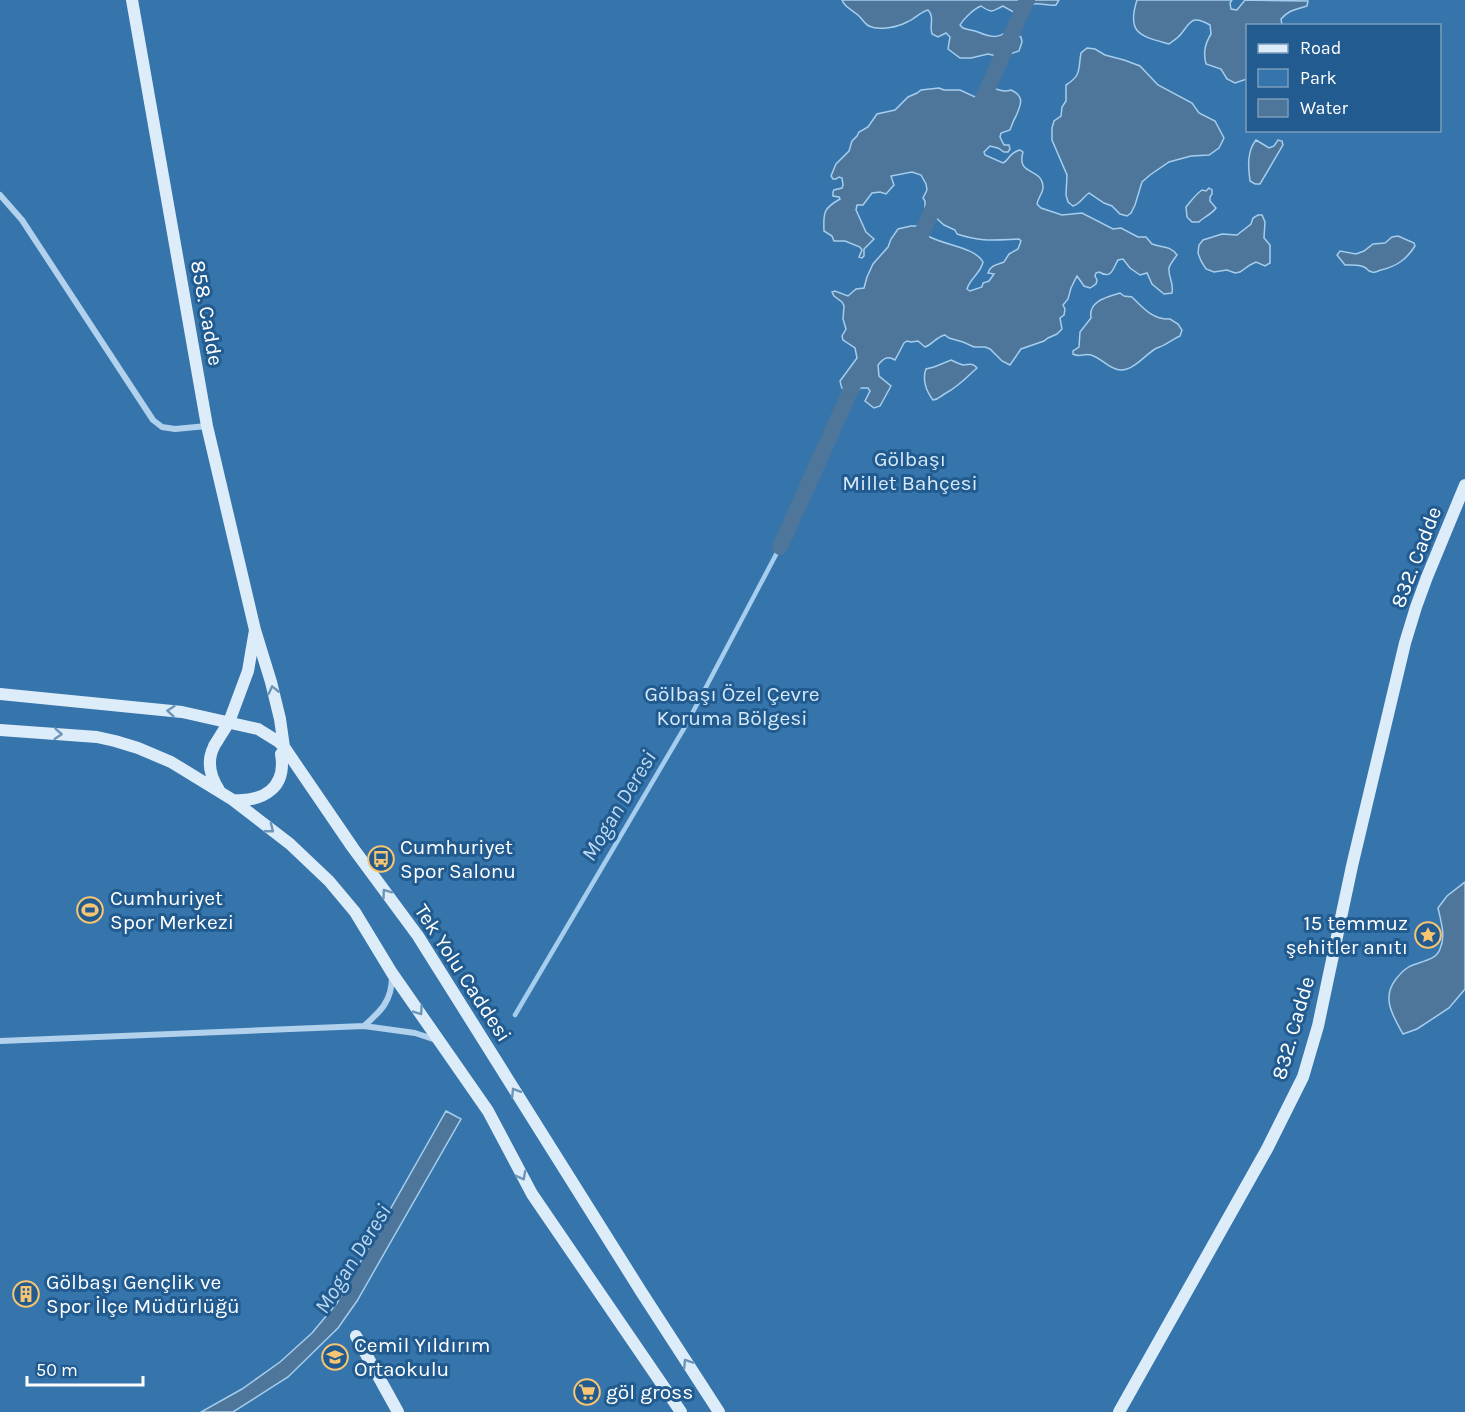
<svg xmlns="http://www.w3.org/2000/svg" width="1465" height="1412" viewBox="0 0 1465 1412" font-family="Karla,sans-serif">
	<rect width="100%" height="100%" fill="#215b8f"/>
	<path fill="#3575ac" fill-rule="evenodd" d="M 0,0 L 1465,0 L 1465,1412 L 0,1412 ZM 1248,26 L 1440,26 L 1440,130 L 1248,130 Z"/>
	<path fill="#4e769b" stroke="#a5cded" stroke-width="1.5" d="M 842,0 L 1059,0 L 1056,5 C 1048,6 1042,3 1034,4 C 1026,5 1022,10 1015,13 L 1003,6 C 992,11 993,14 981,6 C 974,9 964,18 960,25 L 963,28 C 968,30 974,30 978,32 C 990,37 997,39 1008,31 L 1021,37 L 1022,42 L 1019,51 L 1001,57 L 988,54 L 971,58 L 960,58 L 948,49 L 950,37 L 946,33 L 938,37 L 932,34 C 929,26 935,17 928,10 C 920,12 915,19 907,22 C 898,27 879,31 869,26 C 865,24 863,20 859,16 C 853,10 845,8 842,0 Z
		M 1137,0 L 1232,0 L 1230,3 L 1231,9 L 1237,10 L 1245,0 L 1308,1 L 1307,6 C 1295,10 1290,9 1281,19 L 1282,25 L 1248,26 L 1247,79 L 1235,83 L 1227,79 L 1221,69 L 1206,64 C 1203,52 1205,44 1211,34 L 1210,25 C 1192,15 1191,21 1181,34 C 1178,38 1173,41 1169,44 C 1141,36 1126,34 1137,0 Z
		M 1087,48 L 1095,49 L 1105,55 L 1124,60 L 1140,66 L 1158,85 L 1192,103 L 1199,113 L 1215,121 L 1224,138 L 1219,148 L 1209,155 L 1191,156 L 1169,162 L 1150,175 L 1142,182 L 1135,205 L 1131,213 L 1127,216 L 1120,214 L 1112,206 L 1104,203 L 1089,193 C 1083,197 1080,204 1073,206 L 1068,202 L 1066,195 L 1067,175 L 1052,140 L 1052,128 L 1054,121 L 1061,116 L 1062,107 L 1066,101 L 1066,85 C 1082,75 1078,69 1081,53 Z
		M 939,88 L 944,90 L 960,90 L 975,97 C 980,95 985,90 990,89 C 999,87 1001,94 1011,90 C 1025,96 1021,105 1016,116 C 1013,121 1012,125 1010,130 L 1001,133 L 1000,137 L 1004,145 L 1009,145 L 1010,149 L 1008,152 L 1004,152 L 998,148 L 990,146 L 984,152 L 985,155 L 1003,163 C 1010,160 1008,153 1020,150 L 1023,152 C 1016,176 1041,167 1043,186 C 1044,192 1038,197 1037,204 L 1041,208 L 1062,215 L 1082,213 L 1113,229 L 1121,228 L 1138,237 L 1146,237 L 1152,244 C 1162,248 1170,245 1177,255 C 1174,259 1170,264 1169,268 C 1168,278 1174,281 1172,293 L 1164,294 L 1152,284 L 1147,273 L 1140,275 L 1130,268 L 1123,259 L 1118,260 C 1113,268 1112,280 1099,272 L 1096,273 L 1095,276 L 1097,280 L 1096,284 L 1090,288 L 1084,286 L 1077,276 L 1071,288 L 1068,299 L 1063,305 L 1065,309 L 1064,315 L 1060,318 L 1062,329 L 1057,334 L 1048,338 L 1044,341 L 1021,349 L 1010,365 L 1002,361 L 990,349 L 985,347 L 974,347 L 963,342 L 949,338 L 945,335 C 936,337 933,344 925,347 L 918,341 L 911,342 L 907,341 L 904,343 L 895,360 C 887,355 883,359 878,365 L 879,376 L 891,386 L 880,406 L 874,408 L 865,401 L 870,391 L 868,388 L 860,388 L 853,397 L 850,397 C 843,393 841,388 840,381 L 857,358 L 855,348 L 843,340 L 842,336 L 846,329 L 843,319 L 844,306 L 842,302 L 834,296 L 832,292 L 835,291 L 848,296 L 856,289 L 864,288 L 867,277 L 873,264 L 888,247 L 891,239 L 898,229 L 911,226 L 917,226 C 921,230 923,234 928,236 C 943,245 975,247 983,262 C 981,273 970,278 967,289 L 970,291 L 982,287 L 983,283 L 989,281 L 994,274 L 988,273 C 991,265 996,265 1004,262 L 1009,254 L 1018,249 L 1021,241 L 1019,239 C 994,240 981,242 957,234 L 955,230 L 944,225 L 934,216 L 925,211 L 925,201 L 923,198 L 927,190 L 926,184 L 921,175 L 912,172 L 891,176 L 894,185 L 886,194 L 880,192 L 872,193 L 863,205 L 857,205 L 856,210 L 866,232 L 874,239 L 864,249 L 864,256 L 862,258 L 859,257 L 862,250 L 860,247 L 845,241 L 834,241 L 832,236 L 824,231 C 823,212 824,208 840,199 L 839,197 L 833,196 L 833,192 L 834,190 L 842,188 L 843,185 L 842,178 L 839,177 L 836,179 L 833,179 L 831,176 L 836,164 L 849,151 L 852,141 L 857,136 L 859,132 L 868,127 L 877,114 L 895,110 L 908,97 L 917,93 L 921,90 Z
		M 1256,140 L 1269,148 L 1274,146 L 1278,140 L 1282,141 L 1283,145 L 1260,184 L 1255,184 L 1250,181 C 1248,167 1247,151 1256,140 Z
		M 1209,188 L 1212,190 L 1212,194 L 1210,197 L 1210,201 L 1216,208 C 1212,214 1204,217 1199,222 L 1192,222 L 1187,217 L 1186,207 C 1191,201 1195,195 1202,190 L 1206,191 Z
		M 1258,215 L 1262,215 L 1265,222 L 1264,238 L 1270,245 L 1270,263 L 1265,266 L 1256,262 L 1250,265 L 1240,272 L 1235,273 L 1227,270 L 1214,272 L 1206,269 L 1201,261 L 1198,253 L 1199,245 L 1203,240 L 1222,234 L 1237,235 L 1251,224 L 1253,218 Z
		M 1398,236 L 1414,243 L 1415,246 C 1406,260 1397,266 1381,270 C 1377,271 1376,273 1372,272 C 1365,270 1370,270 1364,267 C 1359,264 1351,265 1345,265 L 1337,255 L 1340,251 L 1356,254 L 1364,251 L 1373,244 L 1385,243 L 1392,237 Z
		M 1120,293 L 1124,296 L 1132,297 C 1143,308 1153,320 1170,319 L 1178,324 L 1182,330 L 1180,336 C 1173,339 1170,342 1164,345 C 1161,347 1158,347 1155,349 C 1145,355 1133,371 1120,370 C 1108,369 1102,358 1091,355 C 1084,353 1080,358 1073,354 L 1073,351 L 1079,347 L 1080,332 L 1091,318 C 1088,301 1107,297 1120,293 Z
		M 951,360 C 955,362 959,364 963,365 C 969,365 972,362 977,368 C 967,377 958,387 946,393 C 940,396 940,399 933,400 C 926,391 922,379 926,369 L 934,367 Z
		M 1465,882 L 1465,989 L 1449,1008 L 1417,1029 L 1403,1034 C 1393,1016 1381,998 1396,979 C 1401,973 1406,967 1413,965 C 1423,961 1436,960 1440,949 C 1446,936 1441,922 1438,908 L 1447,896 Z
		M 446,1111 L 461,1119 L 357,1301 L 338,1328 L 288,1377 L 233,1412 L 201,1412 L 242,1389 L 280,1362 L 312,1333 L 337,1303 Z"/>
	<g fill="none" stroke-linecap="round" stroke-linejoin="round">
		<path stroke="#a5cded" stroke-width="4.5" d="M 515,1015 L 686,725 L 780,547"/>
		<path stroke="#4e769b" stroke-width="16" d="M 977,112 L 1027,0
			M 914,251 L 939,195
			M 780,547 L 857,376"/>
		<path stroke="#b1d1ec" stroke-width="6" d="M 0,195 L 22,220 L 153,420 L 162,427 L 175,429 L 207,426
			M 392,976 C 392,1001 381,1011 364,1026 L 415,1033 L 436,1040
			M 0,1041 L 364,1026"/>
		<path stroke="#ddecf9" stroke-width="12" d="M 132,0 L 207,426 L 255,630
			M 0,694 L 182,712 L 258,729 L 279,742 L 284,747 L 353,848 L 418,936 L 642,1293 L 719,1412
			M 0,730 L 97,737 L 115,741 L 138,748 L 171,762 L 233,800 L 290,844 L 329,881 L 355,912 L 392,973 L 488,1111 L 532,1194 L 681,1412
			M 218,740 C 206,756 208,773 219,790
			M 214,746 L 229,722 L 248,671 L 255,630 L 271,682 L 280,719 L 284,747 L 282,762
			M 233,800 C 263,802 287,788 281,754
			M 356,1336 L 398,1412
			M 1119,1412 L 1267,1149 L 1303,1077 L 1318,1026 L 1352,866 L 1405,643 L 1416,607 L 1427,577 L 1465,485"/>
	</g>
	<defs><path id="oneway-chevron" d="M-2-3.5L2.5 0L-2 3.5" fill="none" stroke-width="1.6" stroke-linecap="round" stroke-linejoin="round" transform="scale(1.5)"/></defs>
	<g stroke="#6c95b9">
		<use href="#oneway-chevron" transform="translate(273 690) rotate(-103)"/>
		<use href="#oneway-chevron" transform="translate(171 711) rotate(-175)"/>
		<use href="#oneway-chevron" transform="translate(58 734) rotate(4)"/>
		<use href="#oneway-chevron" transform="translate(270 829) rotate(38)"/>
		<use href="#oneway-chevron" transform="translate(386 893) rotate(-126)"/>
		<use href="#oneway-chevron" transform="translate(419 1011) rotate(55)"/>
		<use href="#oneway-chevron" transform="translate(515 1092) rotate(-122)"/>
		<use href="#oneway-chevron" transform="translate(522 1176) rotate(62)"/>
		<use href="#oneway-chevron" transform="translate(687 1363) rotate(-123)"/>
	</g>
	<defs>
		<g id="bus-ring" transform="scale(1.35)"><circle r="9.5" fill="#215b8f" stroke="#f8c673" stroke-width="1.5"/><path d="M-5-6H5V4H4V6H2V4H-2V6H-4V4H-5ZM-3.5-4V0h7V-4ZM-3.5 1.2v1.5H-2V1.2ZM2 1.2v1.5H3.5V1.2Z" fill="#f8c673"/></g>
		<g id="stadium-ring" transform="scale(1.35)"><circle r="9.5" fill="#215b8f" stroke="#f8c673" stroke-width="1.5"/><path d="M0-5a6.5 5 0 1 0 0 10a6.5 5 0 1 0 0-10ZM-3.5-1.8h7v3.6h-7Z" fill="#f8c673"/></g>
		<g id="sight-ring" transform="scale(1.35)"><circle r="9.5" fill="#215b8f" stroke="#f8c673" stroke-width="1.5"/><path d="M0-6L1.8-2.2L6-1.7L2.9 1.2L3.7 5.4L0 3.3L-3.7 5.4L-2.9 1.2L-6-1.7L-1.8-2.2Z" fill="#f8c673"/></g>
		<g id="building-ring" transform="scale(1.35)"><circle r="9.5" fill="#215b8f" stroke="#f8c673" stroke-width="1.5"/><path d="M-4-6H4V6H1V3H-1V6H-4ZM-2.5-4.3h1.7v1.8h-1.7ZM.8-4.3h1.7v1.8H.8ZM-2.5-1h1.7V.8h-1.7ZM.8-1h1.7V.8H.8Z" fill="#f8c673"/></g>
		<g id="school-ring" transform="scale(1.35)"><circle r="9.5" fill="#215b8f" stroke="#f8c673" stroke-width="1.5"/><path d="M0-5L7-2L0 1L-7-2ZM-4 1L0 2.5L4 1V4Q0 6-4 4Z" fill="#f8c673"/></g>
		<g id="supermarket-ring" transform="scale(1.35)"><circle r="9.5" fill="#215b8f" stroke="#f8c673" stroke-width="1.5"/><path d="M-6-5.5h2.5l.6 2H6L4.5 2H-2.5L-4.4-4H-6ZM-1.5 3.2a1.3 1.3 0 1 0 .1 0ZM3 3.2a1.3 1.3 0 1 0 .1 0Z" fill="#f8c673"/></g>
	</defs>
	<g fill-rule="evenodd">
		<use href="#bus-ring" x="381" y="859"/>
		<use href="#stadium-ring" x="90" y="910"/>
		<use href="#sight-ring" x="1428" y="935"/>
		<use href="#building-ring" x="26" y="1294"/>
		<use href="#school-ring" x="335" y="1357"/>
		<use href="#supermarket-ring" x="587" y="1392"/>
	</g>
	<g text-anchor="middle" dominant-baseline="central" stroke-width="6" stroke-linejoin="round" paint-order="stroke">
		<g font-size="21" fill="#fff" stroke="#215b8f">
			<text transform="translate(207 313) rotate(80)">858. Cadde</text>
			<text transform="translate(1416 557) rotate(-69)">832. Cadde</text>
			<text transform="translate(463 973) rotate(57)">Tek Yolu Caddesi</text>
			<text transform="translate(1293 1028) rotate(-74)">832. Cadde</text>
		</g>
		<g font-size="21" fill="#d6e9f9" stroke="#215b8f">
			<text x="910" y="459">Gölbaşı<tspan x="910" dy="24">Millet Bahçesi</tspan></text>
			<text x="732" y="694">Gölbaşı Özel Çevre<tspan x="732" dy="24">Koruma Bölgesi</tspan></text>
		</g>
		<g font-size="21" fill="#fff" stroke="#215b8f" text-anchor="start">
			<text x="400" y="847">Cumhuriyet<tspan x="400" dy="24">Spor Salonu</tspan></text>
			<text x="110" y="898">Cumhuriyet<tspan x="110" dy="24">Spor Merkezi</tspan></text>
			<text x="1408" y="923" text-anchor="end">15 temmuz<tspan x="1408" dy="24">şehitler anıtı</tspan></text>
			<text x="46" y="1282">Gölbaşı Gençlik ve<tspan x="46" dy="24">Spor İlçe Müdürlüğü</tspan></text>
			<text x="354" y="1345">Cemil Yıldırım<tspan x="354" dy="24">Ortaokulu</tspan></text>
			<text x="606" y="1392">göl gross</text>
		</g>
		<g font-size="22" font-style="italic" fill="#bddaf3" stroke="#215b8f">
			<text transform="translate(619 806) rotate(-59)">Mogan Deresi</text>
			<text transform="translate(353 1259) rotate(-58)">Mogan Deresi</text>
		</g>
	</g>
	<rect x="1246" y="24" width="195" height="108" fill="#215b8f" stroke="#7a9dbc" stroke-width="1.5"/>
	<rect x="1258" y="44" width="30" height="9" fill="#ddecf9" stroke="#7a9dbc" stroke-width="1.5"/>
	<text x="1300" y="54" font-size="18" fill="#ffffff">Road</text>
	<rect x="1258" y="69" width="30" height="18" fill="#3575ac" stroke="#7a9dbc" stroke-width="1.5"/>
	<text x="1300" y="84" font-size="18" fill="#ffffff">Park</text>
	<rect x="1258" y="99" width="30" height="18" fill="#4e769b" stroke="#7a9dbc" stroke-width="1.5"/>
	<text x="1300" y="114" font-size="18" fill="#ffffff">Water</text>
	<path d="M27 1376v9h116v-9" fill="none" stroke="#ffffff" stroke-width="3"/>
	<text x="36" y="1376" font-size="18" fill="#ffffff" stroke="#215b8f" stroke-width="4.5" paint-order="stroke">50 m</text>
</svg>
